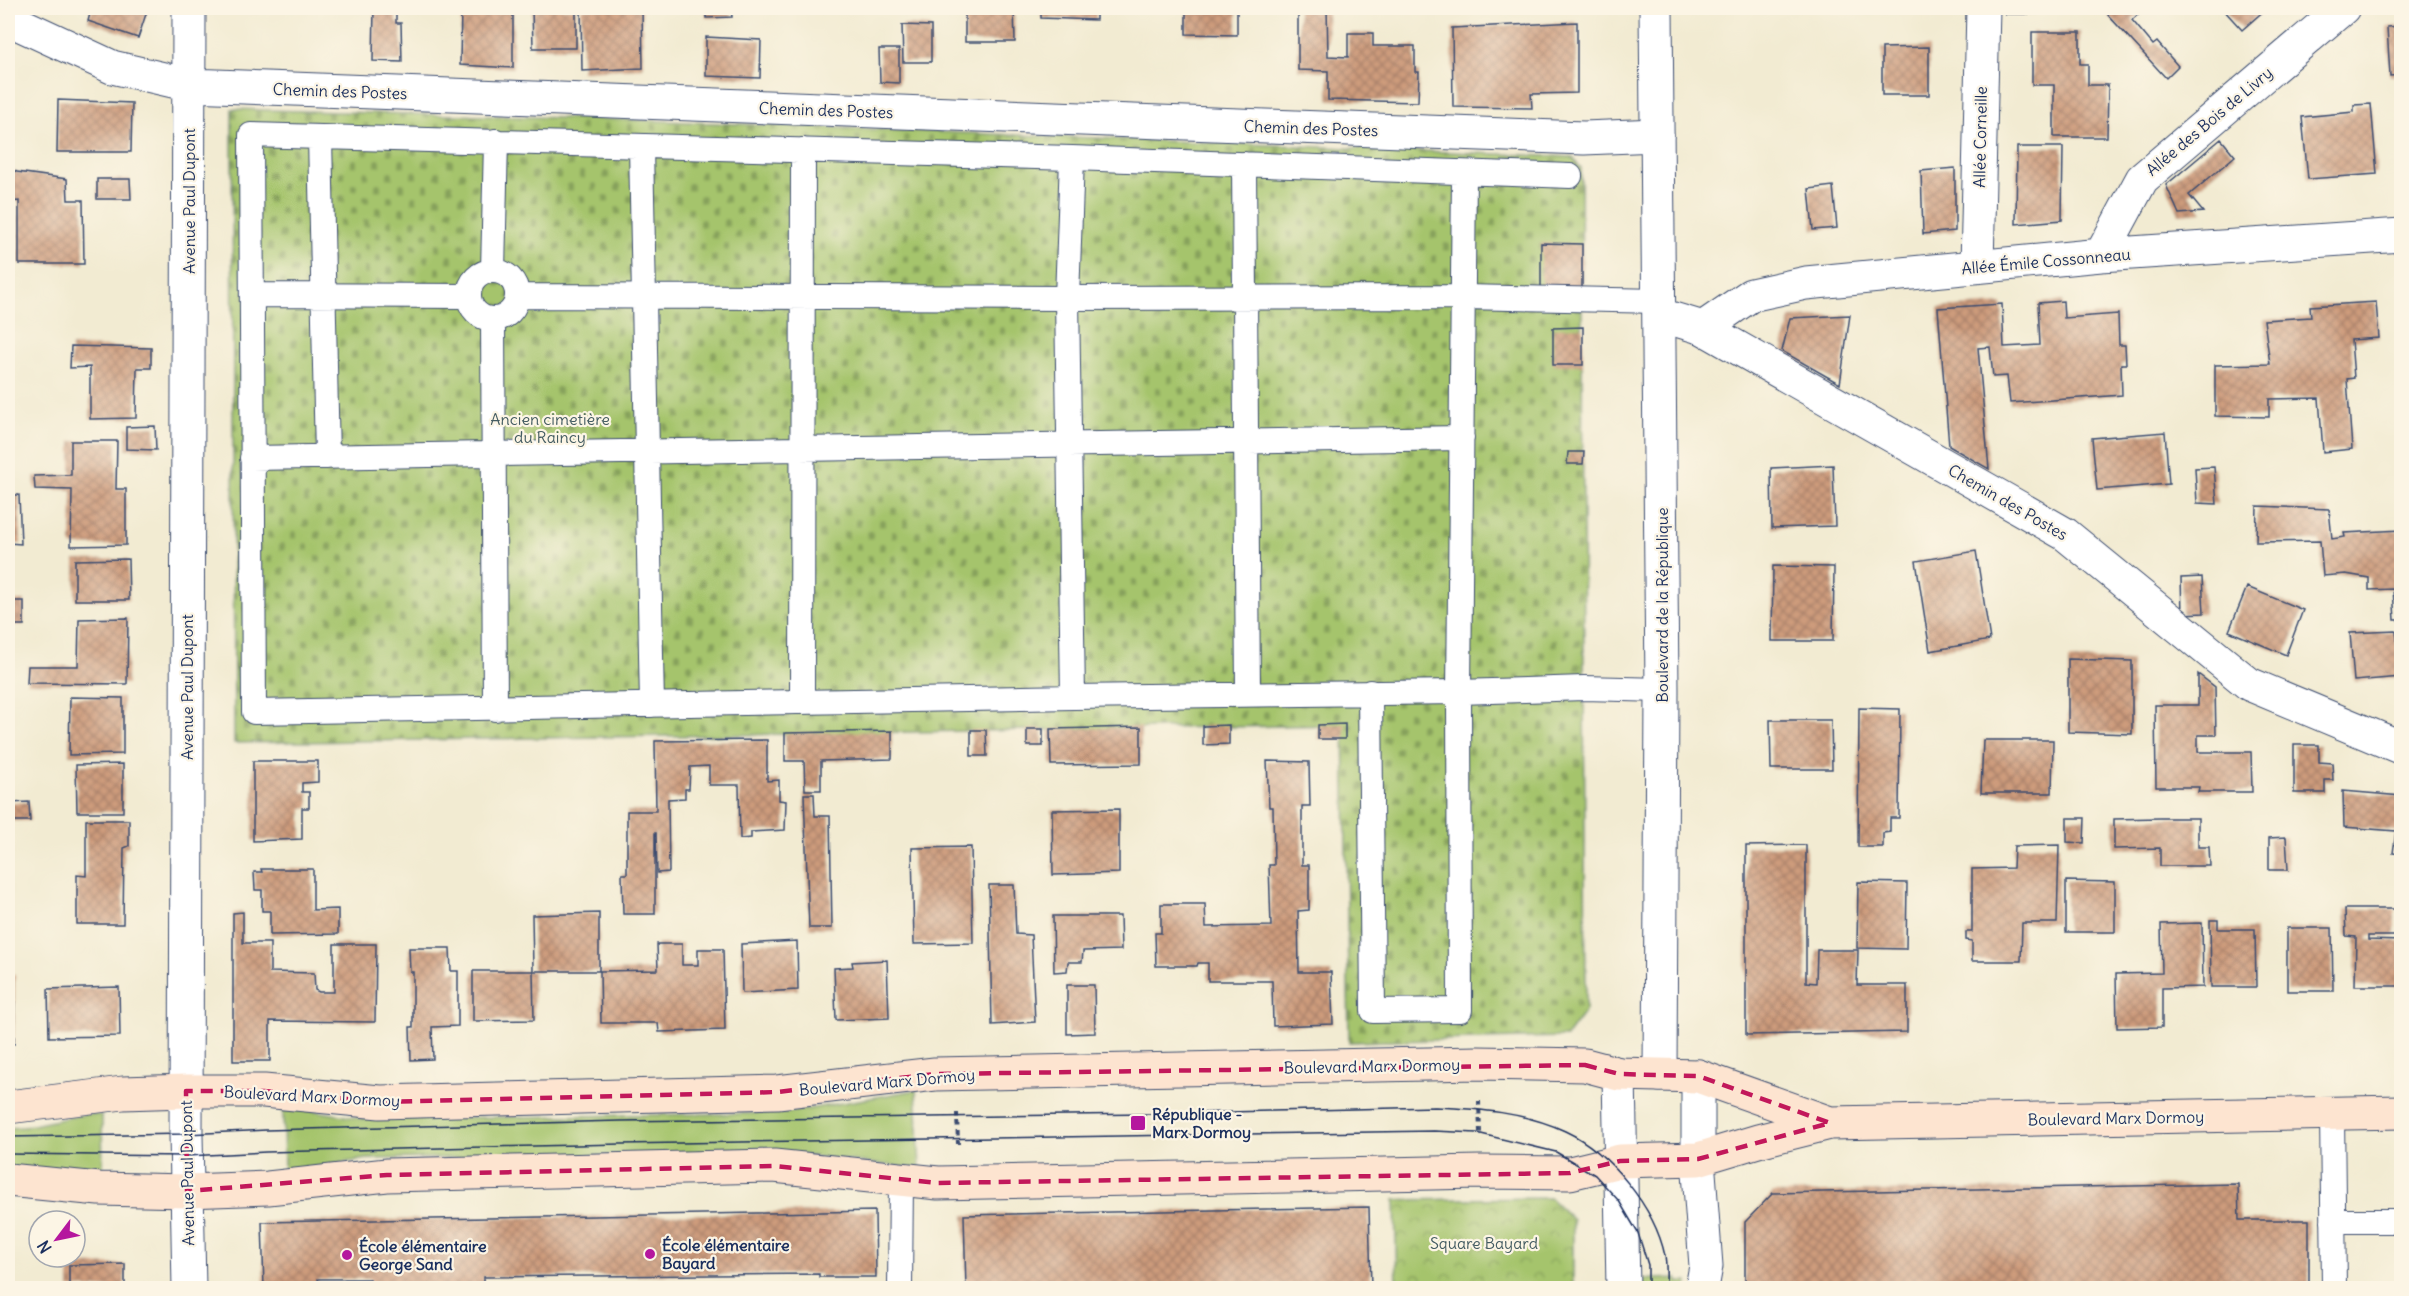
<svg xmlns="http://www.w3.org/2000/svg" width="2409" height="1296" viewBox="0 0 2409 1296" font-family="Delius,sans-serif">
	<defs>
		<pattern id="cemetery-stones" width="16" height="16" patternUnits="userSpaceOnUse" patternTransform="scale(1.5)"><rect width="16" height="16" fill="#a5c46c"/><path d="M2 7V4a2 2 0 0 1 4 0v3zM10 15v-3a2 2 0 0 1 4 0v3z" fill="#86a05c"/></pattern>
		<pattern id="park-crowns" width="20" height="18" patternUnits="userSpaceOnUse" patternTransform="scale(1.5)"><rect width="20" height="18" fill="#a5c46c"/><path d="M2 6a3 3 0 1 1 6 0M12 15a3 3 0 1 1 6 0" fill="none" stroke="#86a05c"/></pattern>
		<pattern id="building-cross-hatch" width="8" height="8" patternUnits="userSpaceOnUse" patternTransform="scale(1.5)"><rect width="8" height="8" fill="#cd9b7c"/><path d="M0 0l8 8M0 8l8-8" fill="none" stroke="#a67f69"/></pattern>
	</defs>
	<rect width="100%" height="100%" fill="#fcf5e5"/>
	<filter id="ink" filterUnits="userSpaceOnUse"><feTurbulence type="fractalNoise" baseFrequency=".0167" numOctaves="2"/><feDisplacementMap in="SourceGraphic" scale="12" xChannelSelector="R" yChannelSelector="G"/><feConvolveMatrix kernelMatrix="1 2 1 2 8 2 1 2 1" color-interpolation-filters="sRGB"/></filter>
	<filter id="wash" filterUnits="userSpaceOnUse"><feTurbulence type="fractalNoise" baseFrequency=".008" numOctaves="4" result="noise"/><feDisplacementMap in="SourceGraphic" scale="24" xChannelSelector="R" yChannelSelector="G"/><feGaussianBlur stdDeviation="1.35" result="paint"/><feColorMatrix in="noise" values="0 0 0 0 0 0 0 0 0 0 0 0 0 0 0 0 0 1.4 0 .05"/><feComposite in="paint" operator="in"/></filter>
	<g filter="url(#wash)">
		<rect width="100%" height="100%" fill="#f2ebd2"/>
		<path fill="#a5c46c" stroke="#607a65" stroke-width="1.5" d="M 916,1090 L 920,1169 L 786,1153 L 367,1159 L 284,1172 L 283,1111 L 310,1110 L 362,1119 L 786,1113 Z
			M 86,1114 L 102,1115 L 103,1177 L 8,1168 L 8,1128 L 24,1127 Z
			M 1677,1278 L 1678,1282 L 1688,1282 L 1687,1288 L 1634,1288 L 1633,1280 Z"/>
		<path fill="url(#cemetery-stones)" stroke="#607a65" stroke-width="1.5" d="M 232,109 L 638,120 L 1572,157 L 1581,168 L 1586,1010 L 1566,1037 L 1349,1042 L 1344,725 L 234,743 Z"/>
		<path fill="url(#park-crowns)" stroke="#607a65" stroke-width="1.5" d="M 1550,1198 L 1573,1220 L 1573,1288 L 1397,1288 L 1395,1200 Z"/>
		<g id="blocks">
			<path fill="url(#building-cross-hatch)" d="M 86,8 L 148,8 L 138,38 L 88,21 L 91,10 Z
				M 374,8 L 396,8 L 396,23 L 401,23 L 402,62 L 373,61 Z
				M 461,8 L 513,8 L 513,68 L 460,65 Z
				M 532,8 L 576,8 L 576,48 L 533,48 Z
				M 581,8 L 642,8 L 643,68 L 582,71 Z
				M 706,8 L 731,8 L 732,17 L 706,18 Z
				M 965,8 L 1014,8 L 1015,42 L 965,42 Z
				M 1041,8 L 1096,8 L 1096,20 L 1041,18 Z
				M 1186,8 L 1237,8 L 1237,35 L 1186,34 Z
				M 1298,8 L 1327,8 L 1328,56 L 1348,57 L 1348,33 L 1373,33 L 1373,46 L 1415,46 L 1415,72 L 1419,72 L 1418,102 L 1328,100 L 1328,71 L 1298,70 Z
				M 2006,8 L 2036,8 L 2036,14 L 2006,14 Z
				M 2111,8 L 2152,8 L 2148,11 L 2145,8 L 2132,20 L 2153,45 L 2157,42 L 2178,66 L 2166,78 L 2108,15 Z
				M 2222,8 L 2267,8 L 2242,30 Z
				M 1577,22 L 1577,93 L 1531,94 L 1532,108 L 1453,107 L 1452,28 Z
				M 902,25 L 931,26 L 931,62 L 903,62 Z
				M 2402,26 L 2402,75 L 2390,76 L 2387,27 Z
				M 2032,32 L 2080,32 L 2080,64 L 2088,64 L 2088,85 L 2108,85 L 2107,137 L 2054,137 L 2054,85 L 2032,85 Z
				M 706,37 L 761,40 L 760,78 L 706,76 Z
				M 1929,47 L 1929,95 L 1882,95 L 1882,48 Z
				M 879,49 L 899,49 L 899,83 L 880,82 Z
				M 58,100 L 132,103 L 131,152 L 57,152 Z
				M 2371,104 L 2377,174 L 2308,179 L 2302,117 L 2354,112 L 2354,105 Z
				M 2221,139 L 2235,156 L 2189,195 L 2203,212 L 2179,214 L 2166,185 Z
				M 2017,147 L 2063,147 L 2062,220 L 2016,224 Z
				M 8,167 L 17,172 L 67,179 L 68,200 L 83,200 L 84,264 L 19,264 L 19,201 L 8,202 Z
				M 1955,168 L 1955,231 L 1923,234 L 1921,171 Z
				M 97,179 L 130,179 L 131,199 L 97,199 Z
				M 1833,186 L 1837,228 L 1813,230 L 1809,189 Z
				M 1541,243 L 1582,244 L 1582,289 L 1541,289 Z
				M 2063,301 L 2064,318 L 2118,314 L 2119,345 L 2125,345 L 2126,364 L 2121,364 L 2122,395 L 2010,403 L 2007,376 L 1993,377 L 1990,347 L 1978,348 L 1989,469 L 1949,446 L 1938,308 L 2002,304 L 2004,347 L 2040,345 L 2038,303 Z
				M 2376,302 L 2379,338 L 2351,340 L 2354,378 L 2347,379 L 2352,449 L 2323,452 L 2319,398 L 2269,399 L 2269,417 L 2215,416 L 2215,365 L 2270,364 L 2264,320 L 2311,317 L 2310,306 Z
				M 1850,315 L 1840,384 L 1782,351 L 1790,318 Z
				M 1583,327 L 1583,365 L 1553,365 L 1553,328 Z
				M 71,346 L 151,348 L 151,368 L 137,368 L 136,418 L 90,419 L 90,367 L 70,368 Z
				M 155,426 L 156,450 L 126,449 L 126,427 Z
				M 2165,432 L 2169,484 L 2097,490 L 2092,438 Z
				M 71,441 L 117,441 L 116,489 L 126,489 L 126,545 L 71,546 L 72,490 L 35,489 L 34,476 L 71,475 Z
				M 1568,452 L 1584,452 L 1583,464 L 1567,464 Z
				M 1833,465 L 1835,526 L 1772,528 L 1771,468 Z
				M 2214,467 L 2217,504 L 2197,503 L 2195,468 Z
				M 8,495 L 19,495 L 21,544 L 8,543 Z
				M 2257,506 L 2329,509 L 2332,539 L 2345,537 L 2344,533 L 2402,530 L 2402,620 L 2395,620 L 2393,589 L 2369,590 L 2369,578 L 2346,574 L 2323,576 L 2320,541 L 2256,542 Z
				M 1976,551 L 1990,640 L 1930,651 L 1916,561 Z
				M 128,559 L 129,600 L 75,600 L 75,560 Z
				M 1773,566 L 1834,567 L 1833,641 L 1772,641 Z
				M 2202,577 L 2204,613 L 2182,614 L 2181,578 Z
				M 2247,587 L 2303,610 L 2286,655 L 2229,631 Z
				M 8,601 L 24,601 L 24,625 L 8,625 Z
				M 128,618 L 127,684 L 27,683 L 28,666 L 78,666 L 79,619 Z
				M 2396,631 L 2401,677 L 2354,681 L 2350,633 Z
				M 2068,659 L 2132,661 L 2132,734 L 2068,732 Z
				M 2198,674 L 2215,687 L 2216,735 L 2198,735 L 2198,752 L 2251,752 L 2252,792 L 2198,792 L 2199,787 L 2156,787 L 2155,705 L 2198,705 Z
				M 70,697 L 123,698 L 123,754 L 69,755 Z
				M 1859,708 L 1900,709 L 1899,818 L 1890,818 L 1890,832 L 1883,833 L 1883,847 L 1858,847 Z
				M 1770,720 L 1831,720 L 1832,769 L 1771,769 Z
				M 1345,724 L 1345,739 L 1318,739 L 1318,725 Z
				M 1229,725 L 1229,744 L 1203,745 L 1203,726 Z
				M 1141,727 L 1141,764 L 1051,765 L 1050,729 Z
				M 1027,729 L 1043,729 L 1043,746 L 1027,746 Z
				M 971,730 L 986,730 L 987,756 L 971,756 Z
				M 892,731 L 892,759 L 821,761 L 821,790 L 805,790 L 804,761 L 785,761 L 785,733 Z
				M 767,740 L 767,781 L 779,780 L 779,800 L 786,801 L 785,830 L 751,832 L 751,838 L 740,839 L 739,785 L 709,785 L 709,766 L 690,767 L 689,789 L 685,789 L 685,798 L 668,799 L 669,872 L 657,873 L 656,833 L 655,833 L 655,914 L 623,914 L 622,874 L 627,874 L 627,811 L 656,811 L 655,741 Z
				M 1983,740 L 2053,740 L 2052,793 L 1981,793 Z
				M 2294,745 L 2319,745 L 2319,762 L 2332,763 L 2333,780 L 2325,780 L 2325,793 L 2294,793 Z
				M 253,761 L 318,761 L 318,782 L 302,783 L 302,792 L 309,792 L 309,808 L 302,808 L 302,839 L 253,841 Z
				M 1267,761 L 1309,762 L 1310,806 L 1302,806 L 1302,865 L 1309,865 L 1309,910 L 1298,911 L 1299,972 L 1331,972 L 1333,1024 L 1273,1026 L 1272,981 L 1208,981 L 1208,963 L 1198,963 L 1197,966 L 1156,966 L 1155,933 L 1161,933 L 1161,904 L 1205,904 L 1206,927 L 1271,926 L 1269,865 L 1274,865 L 1273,807 L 1269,807 Z
				M 123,764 L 123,812 L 77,812 L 76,765 Z
				M 2343,791 L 2402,796 L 2402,854 L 2393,853 L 2396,831 L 2344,827 Z
				M 804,794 L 814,794 L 815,816 L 830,816 L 832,928 L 809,928 Z
				M 29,802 L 30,821 L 10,821 L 9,803 Z
				M 1119,809 L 1119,873 L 1053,875 L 1052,810 Z
				M 2067,818 L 2085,818 L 2084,843 L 2067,842 Z
				M 2160,818 L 2198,818 L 2198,847 L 2209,847 L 2210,866 L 2160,866 L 2160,848 L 2114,849 L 2114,819 Z
				M 86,820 L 129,820 L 129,846 L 124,848 L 123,924 L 77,924 L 77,875 L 86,876 Z
				M 2286,837 L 2288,870 L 2269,870 L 2269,838 Z
				M 1806,845 L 1806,982 L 1816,983 L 1817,950 L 1858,950 L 1857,985 L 1907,985 L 1907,1032 L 1746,1035 L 1746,846 Z
				M 2059,845 L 2057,923 L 2022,923 L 2021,961 L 1972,961 L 1972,941 L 1966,940 L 1966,932 L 1972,932 L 1972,869 L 2013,868 L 2014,846 Z
				M 971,847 L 973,943 L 914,944 L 912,848 Z
				M 261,869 L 313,869 L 313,910 L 338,909 L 338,934 L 270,935 L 270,911 L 262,911 L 262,890 L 255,890 L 254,872 L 262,872 Z
				M 2066,881 L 2115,882 L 2115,932 L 2066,932 Z
				M 1858,882 L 1907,883 L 1906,949 L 1857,948 Z
				M 989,885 L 1014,885 L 1016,934 L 1031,935 L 1035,1022 L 992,1025 Z
				M 2345,909 L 2395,909 L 2395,936 L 2368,936 L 2368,940 L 2402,941 L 2402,986 L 2355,986 L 2356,937 L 2346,936 Z
				M 243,912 L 243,943 L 270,943 L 270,972 L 314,973 L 315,990 L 319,992 L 334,992 L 334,944 L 376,944 L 375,1022 L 270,1021 L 270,1061 L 233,1061 L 233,913 Z
				M 599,913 L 599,971 L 533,971 L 534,1020 L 473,1021 L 473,971 L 533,971 L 532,915 Z
				M 1053,916 L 1120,916 L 1121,950 L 1083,951 L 1082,962 L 1068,962 L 1067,971 L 1054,972 Z
				M 2210,920 L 2218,920 L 2218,929 L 2255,929 L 2256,987 L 2211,987 Z
				M 2202,923 L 2203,987 L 2162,988 L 2162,1027 L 2117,1028 L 2116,974 L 2162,973 L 2161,924 Z
				M 2287,928 L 2332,928 L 2333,991 L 2287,991 Z
				M 797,941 L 798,990 L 742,993 L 741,944 Z
				M 657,944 L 682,944 L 682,965 L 698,965 L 698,949 L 723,949 L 725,1030 L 659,1032 L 658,1023 L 601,1023 L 600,971 L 658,970 Z
				M 409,948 L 450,948 L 451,971 L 458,971 L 458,1026 L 432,1027 L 433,1059 L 411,1060 L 410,1027 L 413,1027 L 413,972 L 410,972 Z
				M 887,960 L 889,1018 L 836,1020 L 834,968 L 853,967 L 852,962 Z
				M 8,975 L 15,975 L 14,1044 L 8,1044 Z
				M 1067,985 L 1094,985 L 1095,1033 L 1067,1034 Z
				M 119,987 L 120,1036 L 49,1037 L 48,989 Z
				M 2238,1184 L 2239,1220 L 2309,1220 L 2309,1288 L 1745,1288 L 1745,1222 L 1773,1193 Z
				M 1369,1207 L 1371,1288 L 966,1288 L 964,1215 Z
				M 875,1211 L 876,1277 L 819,1277 L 819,1274 L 484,1277 L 484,1288 L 370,1288 L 370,1279 L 318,1279 L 319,1288 L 264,1288 L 262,1222 Z
				M 8,1257 L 10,1257 L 10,1288 L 8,1288 Z
				M 125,1264 L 125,1288 L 69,1288 L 69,1265 Z"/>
		</g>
	</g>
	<g filter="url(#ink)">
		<use href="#blocks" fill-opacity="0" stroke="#3b4b6f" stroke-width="1.5"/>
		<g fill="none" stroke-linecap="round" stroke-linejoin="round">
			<g stroke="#3b4b6f" stroke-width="26">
				<path id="service" d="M 320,137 L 327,457
					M 641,146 L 652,705
					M 1072,158 L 1067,298 L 1073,697
					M 1244,164 L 1248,694
					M 1570,176 L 1072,158 L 251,135 L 254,712 L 1073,697 L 1459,692 L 1584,688 L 1662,690
					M 493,271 L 496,141
					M469 295a24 24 0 1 1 48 0a24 24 0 1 1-48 0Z
					M 252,295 L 469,296
					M 517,296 L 1067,298 L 1464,297 L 1660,301
					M 493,319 L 495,709
					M 252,458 L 1462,438
					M 1370,692 L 1373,1011 L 1460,1010 L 1459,692 L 1464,173
					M 802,702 L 803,150
					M 2332,1114 L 2334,1288
					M 2333,1221 L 2402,1221
					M 900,1288 L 901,1180"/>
			</g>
			<g stroke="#3b4b6f" stroke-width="35">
				<path id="minor" d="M 8,17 L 17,23 L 112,67 L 190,85 L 1584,138 L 1657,135
					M 2101,255 L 2142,179 L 2343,8
					M 1977,266 L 1983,8
					M 1660,315 L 1703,328 L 2065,534 L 2249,684 L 2402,748
					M 1703,328 L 1751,295 L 1806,283 L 2101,255 L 2402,235
					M 1619,1074 L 1623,1288
					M 1698,1076 L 1698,1159 L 1706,1266 L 1702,1288
					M 189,1288 L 186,1134 L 189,8"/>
			</g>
			<g stroke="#3b4b6f" stroke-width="35">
				<path id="tertiary" d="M 1656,8 L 1662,690 L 1660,1075"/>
			</g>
			<g stroke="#3b4b6f" stroke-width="35">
				<path id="secondary" d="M 8,1107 L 123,1093 L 186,1091 L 264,1091 L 380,1102 L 777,1092 L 935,1074 L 1478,1063 L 1585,1065 L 1619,1074 L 1698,1076 L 1830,1123
					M 8,1180 L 99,1189 L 187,1191 L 268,1188 L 387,1175 L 774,1166 L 938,1183 L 1480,1172 L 1570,1173 L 1620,1161 L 1698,1159 L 1758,1141 L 1830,1123 L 2402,1112"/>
			</g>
			<path stroke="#3b4b6f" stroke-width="4" stroke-dasharray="4.5 4.5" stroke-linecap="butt" d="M 1479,1101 L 1480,1133
				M 957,1113 L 958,1144"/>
			<use href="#service" stroke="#fff" stroke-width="24"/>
			<use href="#minor" stroke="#fff" stroke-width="33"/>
			<use href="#tertiary" stroke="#fff" stroke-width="33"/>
			<use href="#secondary" stroke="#fde4d0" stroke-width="33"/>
			<path stroke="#1b2f5e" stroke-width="1.5" d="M 8,1137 L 186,1134 L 266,1130 L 620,1121 L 1149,1114 L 1435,1107 C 1479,1109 1524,1112 1565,1131 C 1610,1152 1655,1208 1665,1256 C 1667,1267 1666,1278 1666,1288
				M 8,1154 L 186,1156 L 266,1152 L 621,1144 L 1434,1131 L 1477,1133 L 1556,1152 L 1595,1175 L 1619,1201 L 1638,1233 L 1648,1265 L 1648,1288"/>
		</g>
	</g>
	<path fill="none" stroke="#c2185b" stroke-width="4.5" stroke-dasharray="12 8" stroke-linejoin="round" d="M 1585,1065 L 1619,1074 L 1698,1076 L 1830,1123 L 1698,1159 L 1620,1161 L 1570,1173 L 938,1183 L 774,1166 L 387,1175 L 187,1191 L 186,1091 L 264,1091 L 380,1102 L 777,1092 L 935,1074 Z"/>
	<g fill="#b5179e" stroke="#fcf5e5" stroke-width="2">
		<rect x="1130" y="1115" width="16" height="16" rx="3"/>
		<circle cx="650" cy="1254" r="6"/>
		<circle cx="347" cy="1255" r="6"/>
	</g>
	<g text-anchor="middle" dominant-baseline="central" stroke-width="4.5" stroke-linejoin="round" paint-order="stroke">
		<g font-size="16" fill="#1b2f5e" stroke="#fcf5e5">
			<text transform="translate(340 91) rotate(2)">Chemin des Postes</text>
			<text transform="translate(826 110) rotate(2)">Chemin des Postes</text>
			<text transform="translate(2209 121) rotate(-40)">Allée des Bois de Livry</text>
			<text transform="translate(1311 128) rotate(2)">Chemin des Postes</text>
			<text transform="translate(1980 137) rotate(-89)">Allée Corneille</text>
			<text transform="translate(189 201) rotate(-90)">Avenue Paul Dupont</text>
			<text transform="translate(2046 261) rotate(-5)">Allée Émile Cossonneau</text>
			<text transform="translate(2008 502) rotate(30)">Chemin des Postes</text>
			<text transform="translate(1662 605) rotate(-90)">Boulevard de la République</text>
			<text transform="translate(187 687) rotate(-90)">Avenue Paul Dupont</text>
			<text transform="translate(1372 1066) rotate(-1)">Boulevard Marx Dormoy</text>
			<text transform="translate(887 1082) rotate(-5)">Boulevard Marx Dormoy</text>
			<text transform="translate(312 1096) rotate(3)">Boulevard Marx Dormoy</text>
			<text transform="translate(2116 1118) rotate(-1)">Boulevard Marx Dormoy</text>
			<text transform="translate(187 1173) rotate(-91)">Avenue Paul Dupont</text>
		</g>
		<g font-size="16" fill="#445c62" stroke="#fcf5e5">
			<text x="550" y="419">Ancien cimetière<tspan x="550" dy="18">du Raincy</tspan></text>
			<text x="1484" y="1243">Square Bayard</text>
		</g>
		<g font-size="16" font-weight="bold" fill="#1b2f5e" stroke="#fcf5e5" text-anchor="start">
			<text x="1152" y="1114">République -<tspan x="1152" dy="18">Marx Dormoy</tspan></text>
			<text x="662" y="1245">École élémentaire<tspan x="662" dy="18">Bayard</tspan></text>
			<text x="359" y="1246">École élémentaire<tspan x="359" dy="18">George Sand</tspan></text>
		</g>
	</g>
	<rect width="2409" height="1296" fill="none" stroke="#fcf5e5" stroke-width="30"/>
	<g transform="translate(57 1239) rotate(238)"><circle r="28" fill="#fcf5e5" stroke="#a2a6af" stroke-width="1.5"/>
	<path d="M0-4.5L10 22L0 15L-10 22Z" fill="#b5179e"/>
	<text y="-9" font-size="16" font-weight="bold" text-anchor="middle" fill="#1b2f5e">N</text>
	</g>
</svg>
